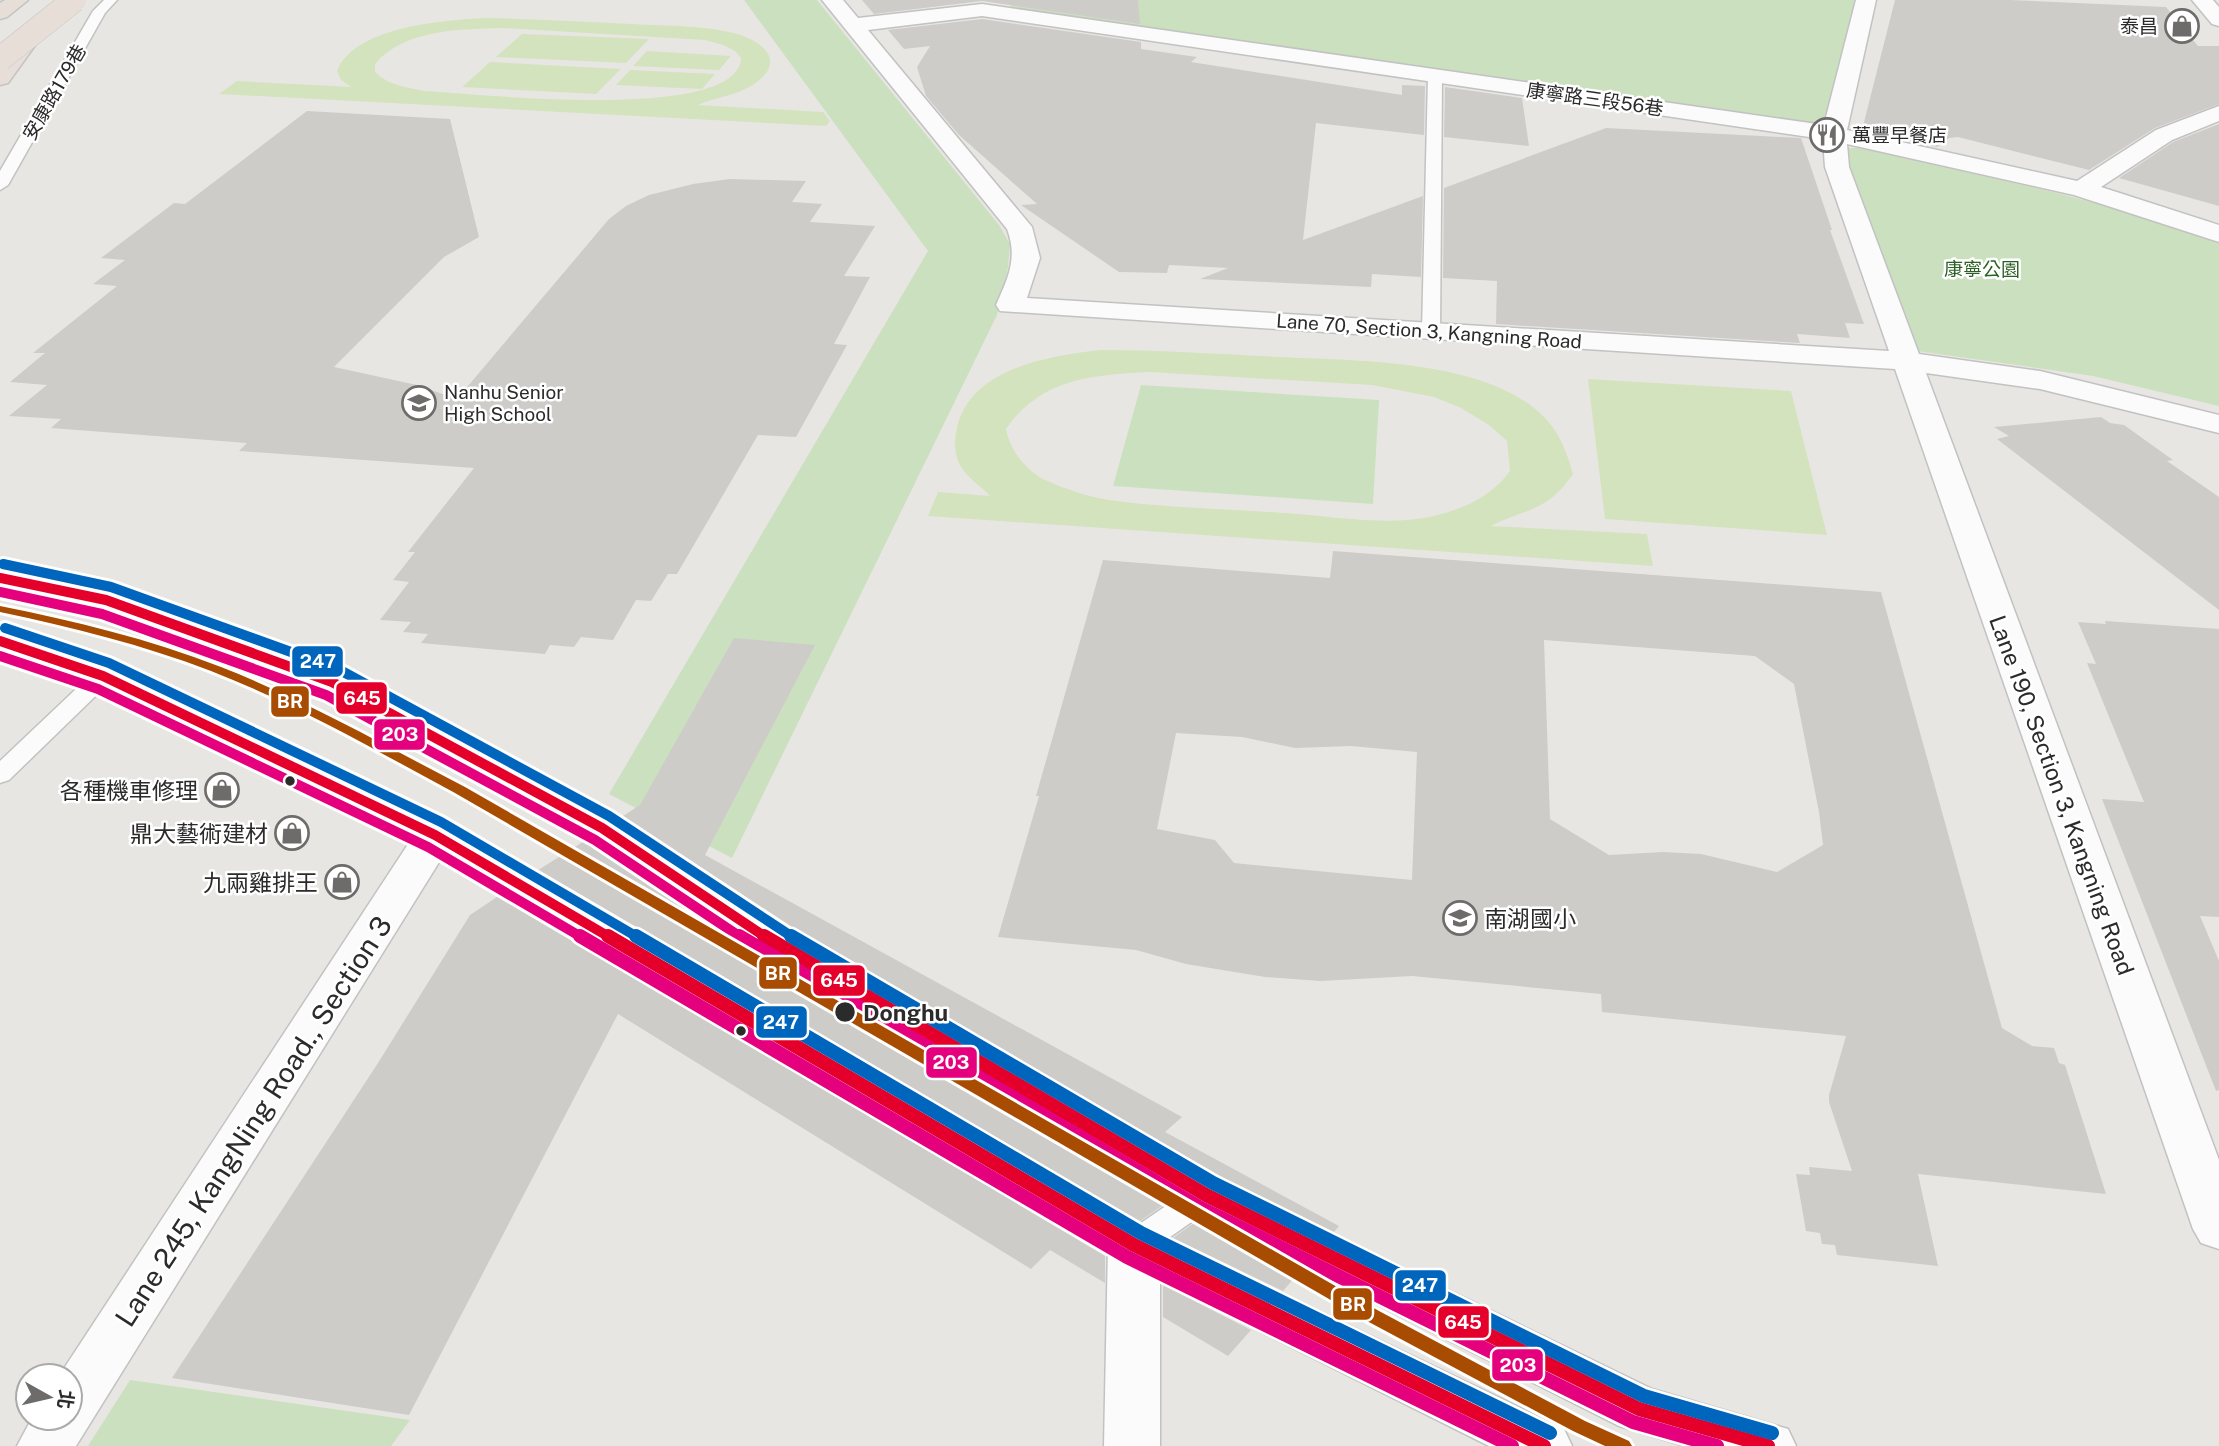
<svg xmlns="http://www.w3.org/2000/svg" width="2219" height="1446" viewBox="0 0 2219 1446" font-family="'Public Sans','Noto Sans TC',sans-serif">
	<rect width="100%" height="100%" fill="#e8e6e2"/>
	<path fill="#cbe0bf" d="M 744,0 L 817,0 L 999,225 L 1010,244 L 1008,267 L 997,315 L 732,858 L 609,794 L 928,251 Z
		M 1021,0 L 1855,0 L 1824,126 L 1007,8 Z
		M 1847,148 L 1862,148 C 1981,177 2105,198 2219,244 L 2219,406 L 2093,376 L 1917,351 L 1845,157 Z
		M 1141,385 L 1379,400 L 1373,504 L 1113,486 Z
		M 130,1380 L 410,1420 L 391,1446 L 88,1446 Z"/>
	<path fill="#d3e3be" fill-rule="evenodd" d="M 487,18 C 535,19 584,22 632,24 C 666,26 701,25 734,33 C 760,40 787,59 757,82 C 740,95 716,97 698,105 L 823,112 L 830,121 L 826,126 L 219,94 L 237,81 L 351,87 L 341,80 L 337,71 C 355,26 445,20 487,18 ZM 503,28 L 705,40 L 723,45 L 735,51 L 741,58 C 738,124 472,93 424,91 C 406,87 388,85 375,72 L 375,64 C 404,29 462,29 503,28 Z
		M 522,34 L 649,39 L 626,63 L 496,57 Z
		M 647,51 L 731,56 L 719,70 L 633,66 Z
		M 490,62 L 621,69 L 596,94 L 462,87 Z
		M 630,70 L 715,74 L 702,89 L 616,85 Z
		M 1100,350 C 1160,350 1220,354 1280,357 C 1356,361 1482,359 1541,414 C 1558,429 1567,452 1573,474 C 1547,512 1527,508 1491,526 L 1647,534 L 1653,566 L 928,516 L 938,492 L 990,496 C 981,486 967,478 960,465 C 954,453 954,442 957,428 C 970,368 1049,356 1100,350 ZM 1150,372 L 1372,385 L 1434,397 L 1461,408 L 1489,425 L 1507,441 L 1510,471 C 1493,495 1464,509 1434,516 C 1387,527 1333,516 1285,513 C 1227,509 1167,508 1109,500 C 1089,497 1062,488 1043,479 C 1025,469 1010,450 1006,429 C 1041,378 1093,375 1150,372 Z
		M 1588,379 L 1791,391 L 1827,535 L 1605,519 Z"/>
	<path fill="#cdccc9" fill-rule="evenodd" d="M 862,0 L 1138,0 L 1140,24 L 982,1 L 874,14 Z
		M 1895,0 L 2010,0 L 2166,7 L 2198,46 L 2219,46 L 2219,104 L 2155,128 L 2089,170 L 1958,137 L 1949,138 L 1937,147 L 1862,130 Z
		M 982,19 L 1141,42 L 1141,49 L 1197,57 L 1191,62 L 1402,95 L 1402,85 L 1425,86 L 1424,135 L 1316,123 L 1303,240 L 1423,196 L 1421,277 L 1372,274 L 1371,287 L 1200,279 L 1228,268 L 1169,265 L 1167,273 L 1119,272 L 1021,205 L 1037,204 L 959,135 L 926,96 L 917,67 L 930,46 L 904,49 L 888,30 Z
		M 1445,87 L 1522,98 L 1529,146 L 1444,137 Z
		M 307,111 L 450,119 L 479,237 L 444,257 L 334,367 L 417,385 L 457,399 L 609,219 L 626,206 L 649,195 L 693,184 L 730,179 L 806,181 L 792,202 L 822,204 L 810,222 L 875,226 L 844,276 L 870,277 L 834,344 L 847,345 L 796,437 L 758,435 L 677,574 L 668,574 L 651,601 L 636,600 L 613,640 L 581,637 L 574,647 L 550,645 L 545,654 L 421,643 L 428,634 L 403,632 L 411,622 L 380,620 L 409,582 L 393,580 L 415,552 L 408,552 L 474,468 L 239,451 L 247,443 L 51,428 L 61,419 L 9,416 L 47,385 L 10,382 L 45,353 L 33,353 L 117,286 L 93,284 L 125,260 L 101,258 L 174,203 L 185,204 Z
		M 2219,124 L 2219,206 L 2119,178 L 2173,142 Z
		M 1606,128 L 1801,138 L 1832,230 L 1830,230 L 1864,324 L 1845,323 L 1850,338 L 1797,334 L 1800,343 L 1496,324 L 1497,281 L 1443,278 L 1444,188 Z
		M 2101,417 L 2110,423 L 2124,425 L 2173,460 L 2167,461 L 2219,497 L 2219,610 L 1997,439 L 2009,436 L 1994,427 Z
		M 1333,551 L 1881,592 L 2002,1028 L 2032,1046 L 2054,1048 L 2059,1063 L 2065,1065 L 2106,1194 L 1918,1174 L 1938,1266 L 1837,1255 L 1835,1245 L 1822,1244 L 1820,1233 L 1806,1231 L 1796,1174 L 1810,1175 L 1809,1167 L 1852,1171 L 1829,1102 L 1829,1095 L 1846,1036 L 1602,1012 L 1601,994 L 1412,976 L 1320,981 L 1265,977 L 1186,964 L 1136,950 L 998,937 L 1039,796 L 1036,796 L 1103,560 L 1330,578 ZM 1544,640 L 1755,656 L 1794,684 L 1819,812 L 1823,845 L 1777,872 L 1701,854 L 1663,852 L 1609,855 L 1550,819 ZM 1176,733 L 1242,737 L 1295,748 L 1351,746 L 1417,752 L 1412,880 L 1234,863 L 1215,840 L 1157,829 Z
		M 2105,621 L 2219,629 L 2219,917 L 2200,916 L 2219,961 L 2219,1090 L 2216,1091 L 2102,799 L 2144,802 L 2087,663 L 2096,664 L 2078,622 L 2106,624 Z
		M 734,638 L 815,645 L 705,855 L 1182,1117 L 1165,1132 L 1339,1226 L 1334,1232 L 1225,1179 L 785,927 L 620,818 L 640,805 Z
		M 586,840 L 751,951 L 1169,1201 L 1140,1221 L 535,872 Z
		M 500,895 L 1105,1256 L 1105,1283 L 1050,1250 L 1031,1269 L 618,1014 L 409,1415 L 172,1378 L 378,1063 L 470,915 Z
		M 1201,1218 L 1302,1269 L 1283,1291 L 1173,1238 Z
		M 1163,1285 L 1251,1330 L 1228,1356 L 1163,1317 Z"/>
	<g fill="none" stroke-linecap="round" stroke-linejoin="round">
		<g stroke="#c2c2c2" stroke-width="3">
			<path id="lane" d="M 104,0 L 117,0 L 105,13 L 8,185 L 0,190 L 0,171 L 93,11 Z
				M 1435,72 L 1442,76 L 1440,332 L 1431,337 L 1422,332 L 1428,76 Z
				M 103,669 L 111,671 L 115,676 L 111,681 L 9,780 L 0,783 L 0,761 L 95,671 Z
				M 1206,1183 L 1217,1186 L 1222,1195 L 1217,1204 L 1146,1254 L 1134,1258 L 1122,1254 L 1118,1245 L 1122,1236 L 1195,1186 Z"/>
		</g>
		<g stroke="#c2c2c2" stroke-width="3">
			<path id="street" d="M 822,0 L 843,0 L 858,18 L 982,4 L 1824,125 L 1856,0 L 1876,0 L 1847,130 L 2077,181 L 2156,130 L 2219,106 L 2219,121 L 2172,140 L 2101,187 L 2219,225 L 2219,242 L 2074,195 L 1847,144 L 1849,167 L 1919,354 L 2040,371 L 2219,415 L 2219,433 L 2040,389 L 1926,373 L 2219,1160 L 2219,1249 L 2201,1243 L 2193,1229 L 1895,369 L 1000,311 L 996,305 C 1008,278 1018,258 1007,229 ZM 982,16 L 1823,139 L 1825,167 L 1889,351 L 1027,298 L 1040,258 L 1032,227 L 868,30 Z
				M 2192,0 L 2213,0 L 2219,7 L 2219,26 L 2212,24 Z
				M 435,822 L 450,826 L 456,835 L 76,1446 L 17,1446 L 32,1418 L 70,1418 L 70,1376 L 59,1376 L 420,826 Z
				M 1134,1225 L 1152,1231 L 1160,1245 L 1160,1446 L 1104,1446 L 1108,1245 L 1116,1231 Z"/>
		</g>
		<g stroke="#c2c2c2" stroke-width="3">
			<path id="secondary" d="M 0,568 L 119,592 L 345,674 L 617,819 L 784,929 L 1224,1181 L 1652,1389 L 1788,1429 L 1796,1446 L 1685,1446 L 1619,1426 L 1188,1209 L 752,949 L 587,837 L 319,690 L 97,609 L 0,588 Z
				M 0,630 L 116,668 L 450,826 L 1152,1231 L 1564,1429 L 1572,1446 L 1489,1446 L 1116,1259 L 420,844 L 90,684 L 0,653 Z"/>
		</g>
		<g stroke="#c5c4c2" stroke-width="3">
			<path id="highway" d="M 5,0 L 28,0 L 7,17 L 0,19 L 0,3 Z
				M 38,20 L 45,22 L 49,26 L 8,83 L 0,85 L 0,63 L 31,22 Z"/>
		</g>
		<use href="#lane" fill="#fcfbfb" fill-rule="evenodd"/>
		<use href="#street" fill="#fcfbfb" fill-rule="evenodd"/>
		<use href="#secondary" fill="#fcfbfb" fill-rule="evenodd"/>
		<use href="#highway" fill="#e6ded7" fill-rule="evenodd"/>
		<g stroke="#c5c4c2" stroke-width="25" stroke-linecap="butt">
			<path id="highway-bridge" d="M 0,59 L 74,0"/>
		</g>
		<use href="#highway-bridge" stroke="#e6ded7" stroke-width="24"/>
		<g stroke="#fff" stroke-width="16">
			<path id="bus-1-far1" d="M 0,578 L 106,600 L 332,682 L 602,828 L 767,938
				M 0,641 L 103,676 L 435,835 L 611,938"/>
		</g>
		<g stroke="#fff" stroke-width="19">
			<path id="bus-1" d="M 608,936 L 1134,1245 L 1544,1446
				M 764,936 L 1206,1195 L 1639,1409 L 1768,1446"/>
		</g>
		<g stroke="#fff" stroke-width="16">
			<path id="bus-2-far1" d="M 0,592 L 102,614 L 326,695 L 595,840 L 742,938
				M 0,656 L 98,689 L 428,847 L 583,938"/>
		</g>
		<g stroke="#fff" stroke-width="19">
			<path id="bus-2" d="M 580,936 L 1127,1257 L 1512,1446
				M 739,936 L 1199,1207 L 1633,1422 L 1717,1446"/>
		</g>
		<g stroke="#fff" stroke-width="16">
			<path id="bus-3-far1" d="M 3,564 L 111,587 L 338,669 L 609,816 L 794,938
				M 5,628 L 109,663 L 441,822 L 639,938"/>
		</g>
		<g stroke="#fff" stroke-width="19">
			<path id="bus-3" d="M 636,936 L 1141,1233 L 1550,1433
				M 791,936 L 1213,1183 L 1644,1396 L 1772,1433"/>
		</g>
		<use href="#bus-1-far1" stroke="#e4002b" stroke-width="10"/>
		<use href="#bus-1" stroke="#e4002b" stroke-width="14"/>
		<use href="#bus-2-far1" stroke="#e5007d" stroke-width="10"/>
		<use href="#bus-2" stroke="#e5007d" stroke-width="14"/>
		<use href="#bus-3-far1" stroke="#0065bd" stroke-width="10"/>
		<use href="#bus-3" stroke="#0065bd" stroke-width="14"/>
		<g stroke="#fff" stroke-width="6">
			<path id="metro-1" d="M 0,606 C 75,621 149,639 221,667 C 305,700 384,745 465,787 L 1379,1311 L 1585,1421 L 1629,1441 L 1632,1446 L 1605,1446 L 1573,1431 L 1367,1321 L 455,793 C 375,750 296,704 211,671 C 143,645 72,627 0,612 Z"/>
		</g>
		<use href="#metro-1" fill="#a74c00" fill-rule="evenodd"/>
	</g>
	<defs>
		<g id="shop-ring" transform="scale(1.75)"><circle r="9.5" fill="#fff" stroke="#6d6c6b" stroke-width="1.5"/><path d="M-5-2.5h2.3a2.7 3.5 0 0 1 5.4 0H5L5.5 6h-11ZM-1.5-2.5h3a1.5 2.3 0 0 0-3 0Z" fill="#6d6c6b"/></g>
		<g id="restaurant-ring" transform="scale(1.75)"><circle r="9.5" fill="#fff" stroke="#6d6c6b" stroke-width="1.5"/><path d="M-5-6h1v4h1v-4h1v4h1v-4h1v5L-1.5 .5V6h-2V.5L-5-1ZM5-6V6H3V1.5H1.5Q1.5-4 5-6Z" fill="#6d6c6b"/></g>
		<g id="school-ring" transform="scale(1.75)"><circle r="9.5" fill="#fff" stroke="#6d6c6b" stroke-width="1.5"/><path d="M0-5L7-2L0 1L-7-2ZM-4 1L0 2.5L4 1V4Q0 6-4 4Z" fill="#6d6c6b"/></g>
	</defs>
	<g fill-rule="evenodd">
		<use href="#shop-ring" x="2182" y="26"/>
		<use href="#restaurant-ring" x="1827" y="135"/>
		<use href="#school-ring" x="419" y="403"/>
		<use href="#shop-ring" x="222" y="790"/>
		<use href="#shop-ring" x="292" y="833"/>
		<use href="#shop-ring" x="342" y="882"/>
		<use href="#school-ring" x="1460" y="918"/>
	</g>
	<g fill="#2b2b2b" stroke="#fff" stroke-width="2.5">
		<circle cx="290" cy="781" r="6"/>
		<circle cx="845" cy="1012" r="11"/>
		<circle cx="741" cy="1031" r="6"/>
	</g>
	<g text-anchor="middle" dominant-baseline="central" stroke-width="5" stroke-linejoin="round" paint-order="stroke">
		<g font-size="19" fill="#2b2b2b" stroke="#fff" text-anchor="start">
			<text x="2158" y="26" text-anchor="end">泰昌</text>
			<text x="1852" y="135">萬豐早餐店</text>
			<text x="444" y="392">Nanhu Senior<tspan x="444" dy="22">High School</tspan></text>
		</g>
		<g font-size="19" fill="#2b2b2b" stroke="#fff">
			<text transform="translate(54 92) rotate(-60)">安康路179巷</text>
			<text transform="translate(1595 99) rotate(8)">康寧路三段56巷</text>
			<text transform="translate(1429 331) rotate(4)">Lane 70, Section 3, Kangning Road</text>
		</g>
		<g font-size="19" fill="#2d6024" stroke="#fff">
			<text x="1982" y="269">康寧公園</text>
		</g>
		<g font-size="23" fill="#2b2b2b" stroke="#fff" text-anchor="end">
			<text x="198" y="790">各種機車修理</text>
			<text x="268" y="833">鼎大藝術建材</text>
			<text x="318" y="882">九兩雞排王</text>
			<text x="1484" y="918" text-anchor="start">南湖國小</text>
		</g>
		<g font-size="23" fill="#2b2b2b" stroke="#fff">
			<text transform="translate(2062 795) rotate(70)">Lane 190, Section 3, Kangning Road</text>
		</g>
		<g font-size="23" font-weight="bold" fill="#2b2b2b" stroke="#fff" text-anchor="start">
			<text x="863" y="1012">Donghu</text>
		</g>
		<g font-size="28" fill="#2b2b2b" stroke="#fff">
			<text transform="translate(253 1121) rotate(-57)">Lane 245, KangNing Road., Section 3</text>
		</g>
	</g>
	<g stroke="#fff" stroke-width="2.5">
		<rect x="291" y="645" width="53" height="33" rx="7" fill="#0065bd"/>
		<rect x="335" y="681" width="53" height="34" rx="7" fill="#e4002b"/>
		<rect x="270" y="685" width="40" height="33" rx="7" fill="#a74c00"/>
		<rect x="373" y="718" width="53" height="33" rx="7" fill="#e5007d"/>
		<rect x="758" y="956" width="40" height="34" rx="7" fill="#a74c00"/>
		<rect x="812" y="964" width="54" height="33" rx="7" fill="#e4002b"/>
		<rect x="755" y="1005" width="53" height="34" rx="7" fill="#0065bd"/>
		<rect x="925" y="1046" width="53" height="33" rx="7" fill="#e5007d"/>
		<rect x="1394" y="1269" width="53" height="33" rx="7" fill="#0065bd"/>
		<rect x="1332" y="1287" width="41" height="34" rx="7" fill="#a74c00"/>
		<rect x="1437" y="1305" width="53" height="34" rx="7" fill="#e4002b"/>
		<rect x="1491" y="1348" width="53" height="34" rx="7" fill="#e5007d"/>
	</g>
	<g font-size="19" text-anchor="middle" font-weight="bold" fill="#fff">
		<text x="318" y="668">247</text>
		<text x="362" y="705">645</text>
		<text x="290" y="708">BR</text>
		<text x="400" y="741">203</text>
		<text x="778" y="980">BR</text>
		<text x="839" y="987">645</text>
		<text x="781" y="1029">247</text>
		<text x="951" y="1069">203</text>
		<text x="1420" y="1292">247</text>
		<text x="1353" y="1311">BR</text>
		<text x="1463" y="1329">645</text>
		<text x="1518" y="1372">203</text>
	</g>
	<g transform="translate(49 1397) rotate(98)"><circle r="33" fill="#ffffff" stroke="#aaaaaa" stroke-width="2"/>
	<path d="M0-5L12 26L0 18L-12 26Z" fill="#6d6c6b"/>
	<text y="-10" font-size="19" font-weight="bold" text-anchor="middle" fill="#2b2b2b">北</text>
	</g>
</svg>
